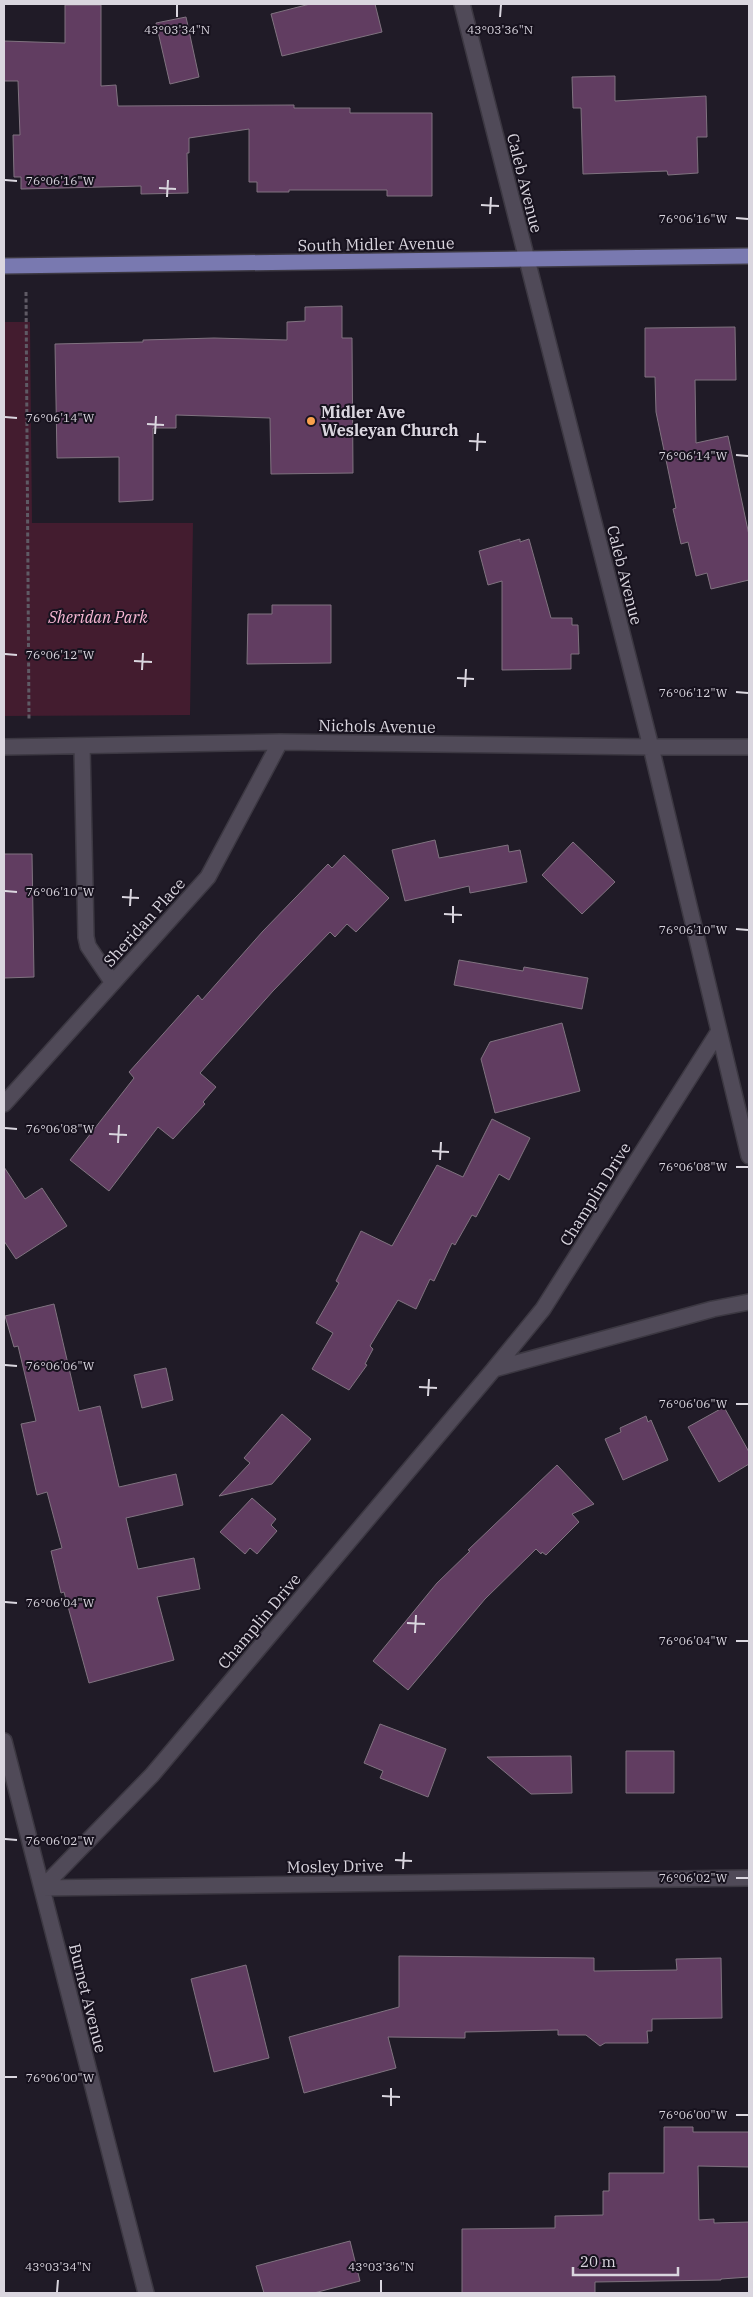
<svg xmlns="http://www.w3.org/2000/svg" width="753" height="2297" viewBox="0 0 753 2297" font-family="'IBM Plex Serif',serif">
	<rect width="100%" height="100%" fill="#201b27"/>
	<path fill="#431c2f" d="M 4,322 L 30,322 L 32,523 L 193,523 L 190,715 L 4,716 Z"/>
	<path fill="#613d61" stroke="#807380" d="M 310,4 L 375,4 L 382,32 L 282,56 L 271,14 Z
		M 65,5 L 101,5 L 101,86 L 116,85 L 118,106 L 294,105 L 294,108 L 350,108 L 350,113 L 432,113 L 432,196 L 387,196 L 387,190 L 289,190 L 289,192 L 257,192 L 257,182 L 249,182 L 249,129 L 189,138 L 189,153 L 187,153 L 188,193 L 141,194 L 141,186 L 21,189 L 21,177 L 14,177 L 13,135 L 20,135 L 18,81 L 4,81 L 4,41 L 65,43 Z
		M 186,17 L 199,77 L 170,84 L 156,23 Z
		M 615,76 L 615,101 L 706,96 L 707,137 L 697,137 L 698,173 L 668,175 L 667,171 L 583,174 L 581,108 L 573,108 L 572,77 Z
		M 342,306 L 342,338 L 352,338 L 353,473 L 271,474 L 270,418 L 176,415 L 176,428 L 153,428 L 153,500 L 119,502 L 119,457 L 57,458 L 55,344 L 143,342 L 143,340 L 214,338 L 287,340 L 287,322 L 305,321 L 305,307 Z
		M 735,327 L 736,380 L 695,380 L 696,443 L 728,436 L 749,535 L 749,580 L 711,589 L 707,573 L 696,576 L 688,542 L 681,544 L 673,509 L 676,508 L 656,412 L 655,377 L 645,377 L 645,328 Z
		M 520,539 L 520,542 L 529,539 L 551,618 L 572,618 L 572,625 L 578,625 L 579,654 L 571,654 L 571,669 L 502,670 L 502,581 L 488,585 L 479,551 Z
		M 272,605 L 331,605 L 331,663 L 247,664 L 248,614 L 272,614 Z
		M 435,840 L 439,858 L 508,845 L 509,852 L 520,850 L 527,882 L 470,893 L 469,886 L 405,901 L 392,850 Z
		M 573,842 L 615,882 L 582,914 L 542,875 Z
		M 4,854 L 32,854 L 34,977 L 4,978 Z
		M 344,855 L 389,898 L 356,932 L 347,924 L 335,937 L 330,932 L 273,991 L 200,1073 L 216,1087 L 203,1102 L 205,1104 L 173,1139 L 158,1127 L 109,1191 L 70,1160 L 134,1078 L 129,1072 L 198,995 L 202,1000 L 263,931 L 328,864 L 332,868 Z
		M 459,960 L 523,971 L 524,967 L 588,978 L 582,1009 L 454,985 Z
		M 562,1023 L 580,1091 L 495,1113 L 481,1059 L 490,1042 Z
		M 492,1119 L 530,1138 L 509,1180 L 499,1174 L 476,1217 L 472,1215 L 455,1245 L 452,1243 L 434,1281 L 430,1279 L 416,1309 L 398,1300 L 370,1346 L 373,1349 L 365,1364 L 367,1365 L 349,1390 L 312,1369 L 333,1333 L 316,1323 L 339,1283 L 336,1281 L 361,1231 L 392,1246 L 437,1165 L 463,1177 Z
		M 4,1167 L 25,1199 L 42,1188 L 67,1226 L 16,1259 L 4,1241 Z
		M 54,1304 L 79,1411 L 100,1406 L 119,1487 L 176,1474 L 183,1505 L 126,1518 L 138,1569 L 194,1558 L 200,1589 L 157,1597 L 174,1660 L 89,1683 L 64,1592 L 61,1593 L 51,1551 L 62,1548 L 47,1492 L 37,1495 L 21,1424 L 36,1421 L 18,1346 L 14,1347 L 5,1316 Z
		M 166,1368 L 173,1400 L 142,1408 L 134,1375 Z
		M 724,1407 L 749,1452 L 749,1464 L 719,1482 L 688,1427 Z
		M 282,1414 L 311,1439 L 272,1484 L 219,1496 L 250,1463 L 244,1458 Z
		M 646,1416 L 648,1422 L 651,1420 L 668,1460 L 623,1480 L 605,1439 L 621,1432 L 620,1428 Z
		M 557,1465 L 594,1504 L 572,1514 L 579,1522 L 546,1555 L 542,1552 L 541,1554 L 536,1549 L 485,1599 L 408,1690 L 373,1661 L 437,1583 L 470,1551 L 468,1550 Z
		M 252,1498 L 276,1519 L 271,1525 L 277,1531 L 257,1554 L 250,1548 L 245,1554 L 220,1532 Z
		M 380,1724 L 446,1749 L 428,1797 L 380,1778 L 383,1771 L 364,1763 Z
		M 626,1751 L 674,1751 L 674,1793 L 626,1793 Z
		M 571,1756 L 572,1793 L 531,1794 L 487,1757 Z
		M 399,1956 L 594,1958 L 594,1971 L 677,1970 L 676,1959 L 721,1958 L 722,2018 L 652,2019 L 652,2031 L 647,2031 L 648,2043 L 605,2043 L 600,2046 L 586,2035 L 558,2035 L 558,2030 L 465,2032 L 465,2038 L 388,2037 L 396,2068 L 304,2093 L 289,2037 L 399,2007 Z
		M 246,1965 L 269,2058 L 214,2072 L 191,1979 Z
		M 664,2127 L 693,2127 L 693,2132 L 749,2132 L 749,2167 L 698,2166 L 699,2220 L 714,2219 L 714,2223 L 749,2222 L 749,2277 L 721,2279 L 721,2280 L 595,2282 L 595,2293 L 462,2293 L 462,2229 L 555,2228 L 555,2216 L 603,2215 L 603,2191 L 609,2191 L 609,2173 L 664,2173 Z
		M 350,2241 L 360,2281 L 314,2293 L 264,2293 L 256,2266 Z"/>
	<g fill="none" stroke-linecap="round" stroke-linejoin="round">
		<g stroke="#3c3842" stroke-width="18">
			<path id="minor" d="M 462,4 L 651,747 L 749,1156
				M 82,746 L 86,937 L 88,946 L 113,983
				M 4,747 L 280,742 L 651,747 L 749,747
				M 4,1104 L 208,877 L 280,742
				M 494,1369 L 543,1309 L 719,1031
				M 4,1741 L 146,2293
				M 42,1888 L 152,1775 L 494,1369 L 713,1309 L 749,1302
				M 42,1888 L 749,1878"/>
		</g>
		<g stroke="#3c3842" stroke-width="18">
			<path id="major" d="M 4,266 L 749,256"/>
		</g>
		<path stroke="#5f5a65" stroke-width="3" stroke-dasharray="4 2.5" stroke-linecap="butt" d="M 26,292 L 29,720"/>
		<use href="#minor" stroke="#504a58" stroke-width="15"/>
		<use href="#major" stroke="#7979b0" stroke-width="15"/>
	</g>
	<path fill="none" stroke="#dad6df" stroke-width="2" d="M 177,17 L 177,5M 500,17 L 501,5M 5,180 L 17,181M 159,188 L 176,189M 167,197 L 168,180M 481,205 L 499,206M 490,214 L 491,197M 736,218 L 748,219M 5,417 L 17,418M 147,424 L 164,425M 155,434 L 156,416M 469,441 L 486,442M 477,451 L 478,433M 736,455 L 748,456M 5,654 L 17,655M 134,661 L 152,662M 142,670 L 143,653M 457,678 L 474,679M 465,687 L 466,669M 736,692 L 748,693M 5,891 L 17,892M 122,897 L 139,898M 130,906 L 131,889M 444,914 L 462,915M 453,923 L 453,906M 736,929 L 748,930M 5,1128 L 17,1129M 109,1134 L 127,1135M 118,1143 L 119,1125M 432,1151 L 449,1152M 440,1160 L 441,1142M 736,1167 L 748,1167M 5,1365 L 17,1366M 419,1387 L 437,1388M 428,1396 L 429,1379M 736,1404 L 748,1404M 5,1602 L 17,1603M 407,1623 L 425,1624M 415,1633 L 416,1615M 736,1641 L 748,1641M 5,1839 L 17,1840M 395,1860 L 412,1861M 403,1869 L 404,1852M 736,1878 L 748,1878M 5,2077 L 17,2077M 382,2096 L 400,2097M 391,2106 L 391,2088M 736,2115 L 748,2115M 57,2292 L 58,2280M 381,2292 L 381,2280"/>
	<circle fill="#f9a04c" stroke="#17121e" stroke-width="2" cx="311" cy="421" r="5"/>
	<g text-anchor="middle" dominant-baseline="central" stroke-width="4" stroke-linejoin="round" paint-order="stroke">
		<g font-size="16" fill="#dad6df" stroke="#17121e">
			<text transform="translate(525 183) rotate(76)">Caleb Avenue</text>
			<text transform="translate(376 244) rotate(-1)">South Midler Avenue</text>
			<text transform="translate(625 575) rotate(76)">Caleb Avenue</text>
			<text transform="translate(377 726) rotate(1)">Nichols Avenue</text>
			<text transform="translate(144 922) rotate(-48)">Sheridan Place</text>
			<text transform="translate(595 1194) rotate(-58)">Champlin Drive</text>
			<text transform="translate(259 1621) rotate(-50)">Champlin Drive</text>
			<text transform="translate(335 1866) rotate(-1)">Mosley Drive</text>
			<text transform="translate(88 1998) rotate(76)">Burnet Avenue</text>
		</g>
		<g font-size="16" font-weight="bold" fill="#dad6df" stroke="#17121e" text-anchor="start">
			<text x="321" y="412">Midler Ave<tspan x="321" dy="18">Wesleyan Church</tspan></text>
		</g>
		<g font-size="16" font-style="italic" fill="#f9b8d5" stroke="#17121e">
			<text x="98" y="617">Sheridan Park</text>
		</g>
	</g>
	<g font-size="12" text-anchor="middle" fill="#dad6df" stroke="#17121e" stroke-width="4" stroke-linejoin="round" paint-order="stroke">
		<text x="177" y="34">43°03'34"N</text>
		<text x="500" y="34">43°03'36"N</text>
		<text x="60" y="185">76°06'16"W</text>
		<text x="693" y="223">76°06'16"W</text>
		<text x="60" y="422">76°06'14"W</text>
		<text x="693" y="460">76°06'14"W</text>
		<text x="60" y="659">76°06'12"W</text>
		<text x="693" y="697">76°06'12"W</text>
		<text x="60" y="896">76°06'10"W</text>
		<text x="693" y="934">76°06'10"W</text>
		<text x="60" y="1133">76°06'08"W</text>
		<text x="693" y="1171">76°06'08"W</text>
		<text x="60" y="1370">76°06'06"W</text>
		<text x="693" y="1408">76°06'06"W</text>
		<text x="60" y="1607">76°06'04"W</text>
		<text x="693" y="1645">76°06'04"W</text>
		<text x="60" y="1845">76°06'02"W</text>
		<text x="693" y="1882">76°06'02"W</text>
		<text x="60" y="2082">76°06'00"W</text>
		<text x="693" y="2119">76°06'00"W</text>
		<text x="58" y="2271">43°03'34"N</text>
		<text x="381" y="2271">43°03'36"N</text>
	</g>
	<rect width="753" height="2297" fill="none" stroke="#dad6df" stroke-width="10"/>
	<path d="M573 2267v8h105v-8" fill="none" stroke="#dad6df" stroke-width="2.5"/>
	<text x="580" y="2267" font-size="15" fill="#dad6df" stroke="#17121e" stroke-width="4" paint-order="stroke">20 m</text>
</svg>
